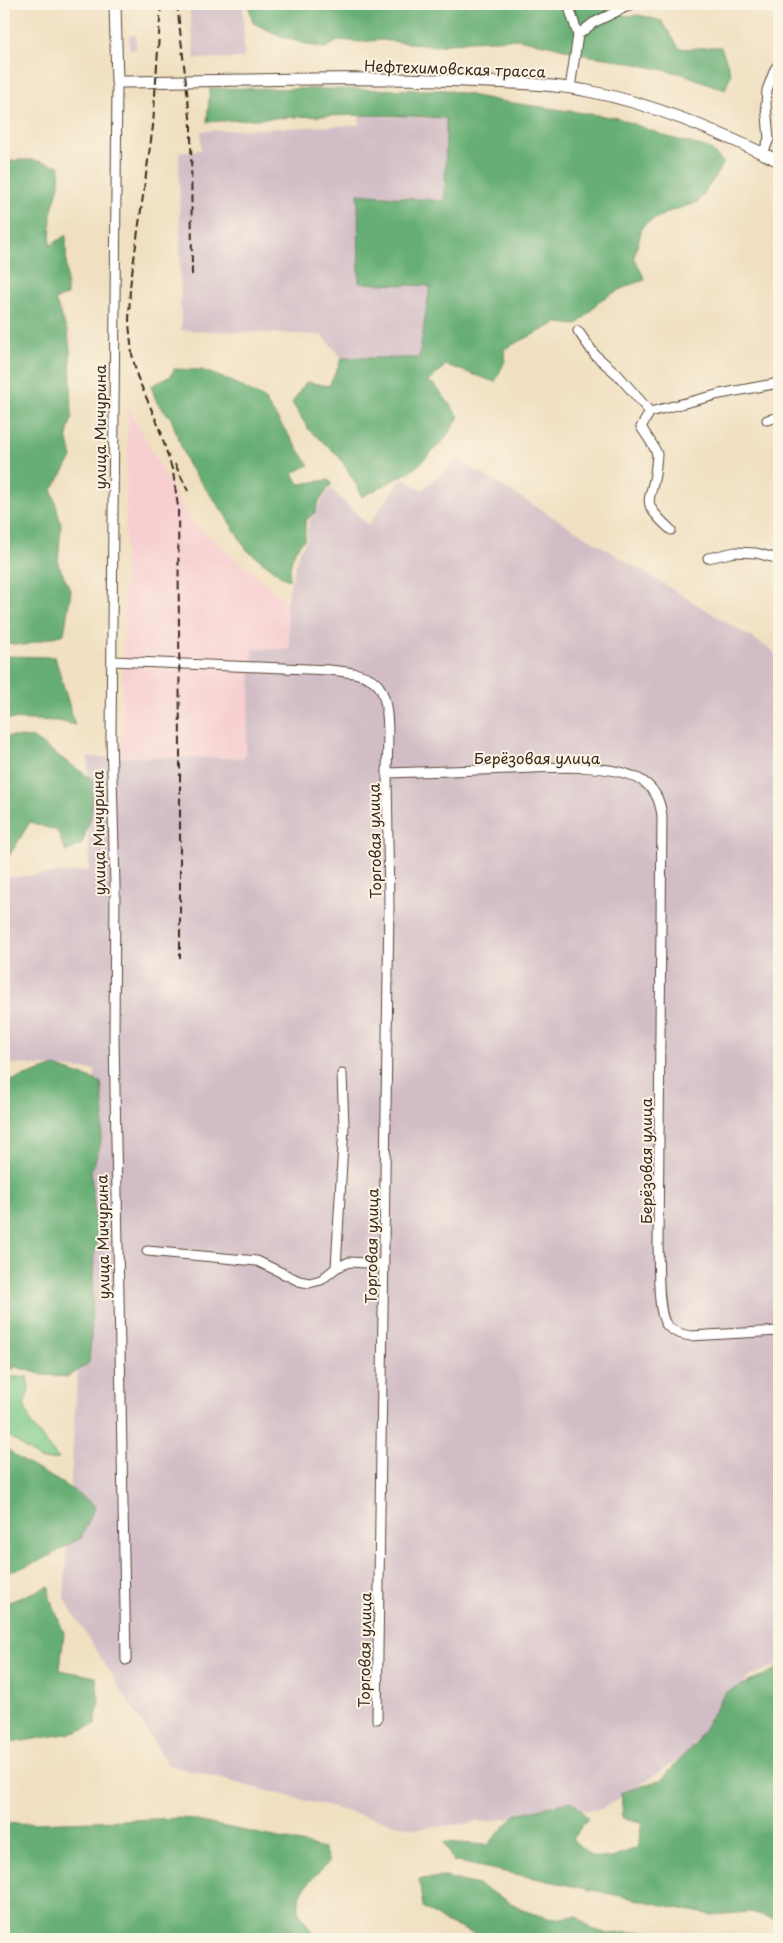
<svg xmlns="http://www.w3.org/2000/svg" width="783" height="1943" viewBox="0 0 783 1943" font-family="'Playpen Sans',sans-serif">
	<rect width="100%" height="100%" fill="#fcf5e5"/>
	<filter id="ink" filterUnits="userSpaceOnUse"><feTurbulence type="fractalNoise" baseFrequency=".02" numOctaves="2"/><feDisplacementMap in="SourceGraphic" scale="10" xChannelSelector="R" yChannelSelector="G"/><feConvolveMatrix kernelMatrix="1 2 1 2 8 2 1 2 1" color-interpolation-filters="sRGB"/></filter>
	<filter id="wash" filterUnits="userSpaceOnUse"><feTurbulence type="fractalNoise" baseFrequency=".0096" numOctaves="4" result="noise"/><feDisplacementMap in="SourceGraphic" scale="20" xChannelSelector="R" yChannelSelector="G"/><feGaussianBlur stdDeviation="1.12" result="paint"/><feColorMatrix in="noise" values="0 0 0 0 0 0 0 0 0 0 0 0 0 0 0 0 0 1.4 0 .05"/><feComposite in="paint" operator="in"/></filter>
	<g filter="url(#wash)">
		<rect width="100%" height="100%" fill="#f0e0c1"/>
		<path fill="#f7cfd1" d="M 128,408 L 190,520 L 286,602 L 290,649 L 253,649 L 245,758 L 121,757 Z"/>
		<path fill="#d2bdc6" d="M 189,4 L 243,4 L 244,58 L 195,59 Z
			M 129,35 L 136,35 L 136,49 L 129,49 Z
			M 359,116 L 446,118 L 445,201 L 359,194 L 430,286 L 419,358 L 342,358 L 322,335 L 181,330 L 179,152 L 201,150 L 201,131 L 359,125 Z
			M 458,459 L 772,650 L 779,662 L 779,1665 L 750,1676 L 681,1758 L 602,1809 L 415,1829 L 168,1765 L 64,1599 L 95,1070 L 4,1063 L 4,878 L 89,871 L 88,757 L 245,758 L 253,649 L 290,649 L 286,602 L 299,552 L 307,540 L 308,523 L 330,488 L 368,525 L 403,478 L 422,490 Z"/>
		<path fill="#7eca89" stroke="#5c7a54" d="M 4,1377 L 27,1377 L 29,1390 L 24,1404 L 31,1424 L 59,1459 L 41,1460 L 10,1437 L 4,1426 Z"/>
		<path fill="#66ae75" stroke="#506c4a" d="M 248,4 L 603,4 L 626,16 L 639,15 L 662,21 L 679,48 C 693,50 706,46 721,47 L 731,74 L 725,90 L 683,74 L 612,59 L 584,55 L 553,46 L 517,39 L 470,41 L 436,46 L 381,40 L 360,42 L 340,40 L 325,48 L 309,45 L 283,37 L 253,23 Z
			M 210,88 L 446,90 L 500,101 L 618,118 L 671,138 L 709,148 L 724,163 L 698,202 L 671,211 L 643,225 L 634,257 L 645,280 L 629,285 L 602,299 L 577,325 L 557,323 L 504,349 L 505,361 L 495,382 L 446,365 L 428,382 L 435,385 L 459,417 L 444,440 L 413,470 L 362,497 L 356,484 L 338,455 L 309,430 L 292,403 L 306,382 L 329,386 L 342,358 L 419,358 L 430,286 L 359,283 L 358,194 L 445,201 L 446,118 C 367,112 285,117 207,122 Z
			M 17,160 L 34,160 L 60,166 L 59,185 L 51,214 L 50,246 L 66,235 L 67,295 L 55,300 L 68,333 L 70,350 L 72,417 L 67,435 L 72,458 L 52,490 L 61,525 L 58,564 L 71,591 L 64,634 L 24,645 L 4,643 L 4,162 Z
			M 174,369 L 201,370 L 229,380 L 264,399 L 309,465 L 293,473 L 299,484 L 328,480 L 332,483 L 318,503 L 315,512 L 305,522 L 305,539 C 291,552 291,561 289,580 L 284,578 L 247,550 L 223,512 L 188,465 L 171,418 L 157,403 L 151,386 L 171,376 Z
			M 4,656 L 55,657 L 75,725 L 58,721 L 4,719 Z
			M 4,736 L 33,738 L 93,780 L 91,816 L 82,844 L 66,852 L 57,831 L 30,822 L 6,861 L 4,863 Z
			M 55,1066 L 101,1082 L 104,1115 L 100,1147 L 91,1171 L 97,1244 L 94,1255 L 91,1335 L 89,1363 L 68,1377 L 44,1375 L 16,1367 L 4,1373 L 4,1083 Z
			M 4,1442 C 11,1459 44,1472 60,1482 C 72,1489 83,1498 95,1506 L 81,1538 L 40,1561 L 4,1574 Z
			M 49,1586 L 50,1598 L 64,1633 L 60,1670 L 96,1677 L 99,1702 L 95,1724 L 77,1732 L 4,1744 L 4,1604 Z
			M 779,1668 L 779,1920 L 751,1912 L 711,1915 L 453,1861 L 444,1842 L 488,1845 L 497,1834 L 517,1814 L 572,1801 L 588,1818 L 572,1839 L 592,1857 L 612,1858 L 638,1847 L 642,1822 L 623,1818 L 621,1793 L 662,1779 L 696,1742 L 725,1693 Z
			M 184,1818 C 230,1829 278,1836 324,1849 L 329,1862 C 316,1875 291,1894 301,1915 C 304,1922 311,1928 315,1934 L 311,1939 L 4,1939 L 4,1824 Z
			M 445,1877 L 478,1885 L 528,1912 L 552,1919 L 576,1916 L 592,1929 L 608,1934 L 643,1931 L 698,1939 L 486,1939 L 443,1921 L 423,1907 L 419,1879 Z"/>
	</g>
	<g filter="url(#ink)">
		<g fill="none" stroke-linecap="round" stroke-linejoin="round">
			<g stroke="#564536" stroke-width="11">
				<path id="minor" d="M 568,4 L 578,35
					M 117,82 L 111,737 L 115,886 L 114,1038 L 126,1660
					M 570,88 L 578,35 L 593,23 L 632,4
					M 763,153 L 769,139 L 766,105 L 767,90 L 775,69 L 779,64
					M 578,331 L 595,355 L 618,375 L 650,412
					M 767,420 L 779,417
					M 671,530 C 636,498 653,504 656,466 C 656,462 657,457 657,454 C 654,445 646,435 641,427 L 650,412 L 720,394 L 779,383
					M 708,558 L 735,552 L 756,553 L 779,559
					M 112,661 L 330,670 C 344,672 363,672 375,682 C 393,697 387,750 387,773 C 428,772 469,770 510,769 C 545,768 608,762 639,779 C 654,787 660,799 662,816 L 658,1245 C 659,1263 657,1311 666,1324 C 672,1332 681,1334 690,1336 L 779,1331
					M 147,1251 L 257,1261 L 299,1281 L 309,1283 L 321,1280 L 336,1268 L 349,1262 L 384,1264
					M 336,1268 L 344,1126 L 342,1074
					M 377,1719 L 389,906 L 387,773"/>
			</g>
			<g stroke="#564536" stroke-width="13">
				<path id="major" d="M 115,4 L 117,82 C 232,81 348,76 464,81 C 505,83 548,83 588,91 C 655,104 718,132 779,161"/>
			</g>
			<use href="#minor" stroke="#fff" stroke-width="9"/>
			<use href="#major" stroke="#fff" stroke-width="11"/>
			<path stroke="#3b2a1e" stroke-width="2" stroke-dasharray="8 4" stroke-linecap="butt" d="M 161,4 L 153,126 L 130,287 L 129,323 L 132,354 L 137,376 L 162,434
				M 177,4 L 191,126 L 192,275
				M 159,428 L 173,472 L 178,507 L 180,747 L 180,958
				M 175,464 L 188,491"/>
		</g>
	</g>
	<g text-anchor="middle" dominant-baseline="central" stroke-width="4" stroke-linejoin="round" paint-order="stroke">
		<g font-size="15" fill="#3b2a1e" stroke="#fcf5e5">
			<text transform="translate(455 68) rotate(2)">Нефтехимовская трасса</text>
			<text transform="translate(99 427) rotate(-90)">улица Мичурина</text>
			<text x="537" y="757">Берёзовая улица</text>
			<text transform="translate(98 833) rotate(-91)">улица Мичурина</text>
			<text transform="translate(374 841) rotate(-91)">Торговая улица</text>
			<text transform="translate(645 1161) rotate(-90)">Берёзовая улица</text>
			<text transform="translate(102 1237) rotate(-91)">улица Мичурина</text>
			<text transform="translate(371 1246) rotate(-89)">Торговая улица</text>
			<text transform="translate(364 1650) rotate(-89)">Торговая улица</text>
		</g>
	</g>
	<rect width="783" height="1943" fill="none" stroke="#fcf5e5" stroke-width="20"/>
</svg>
